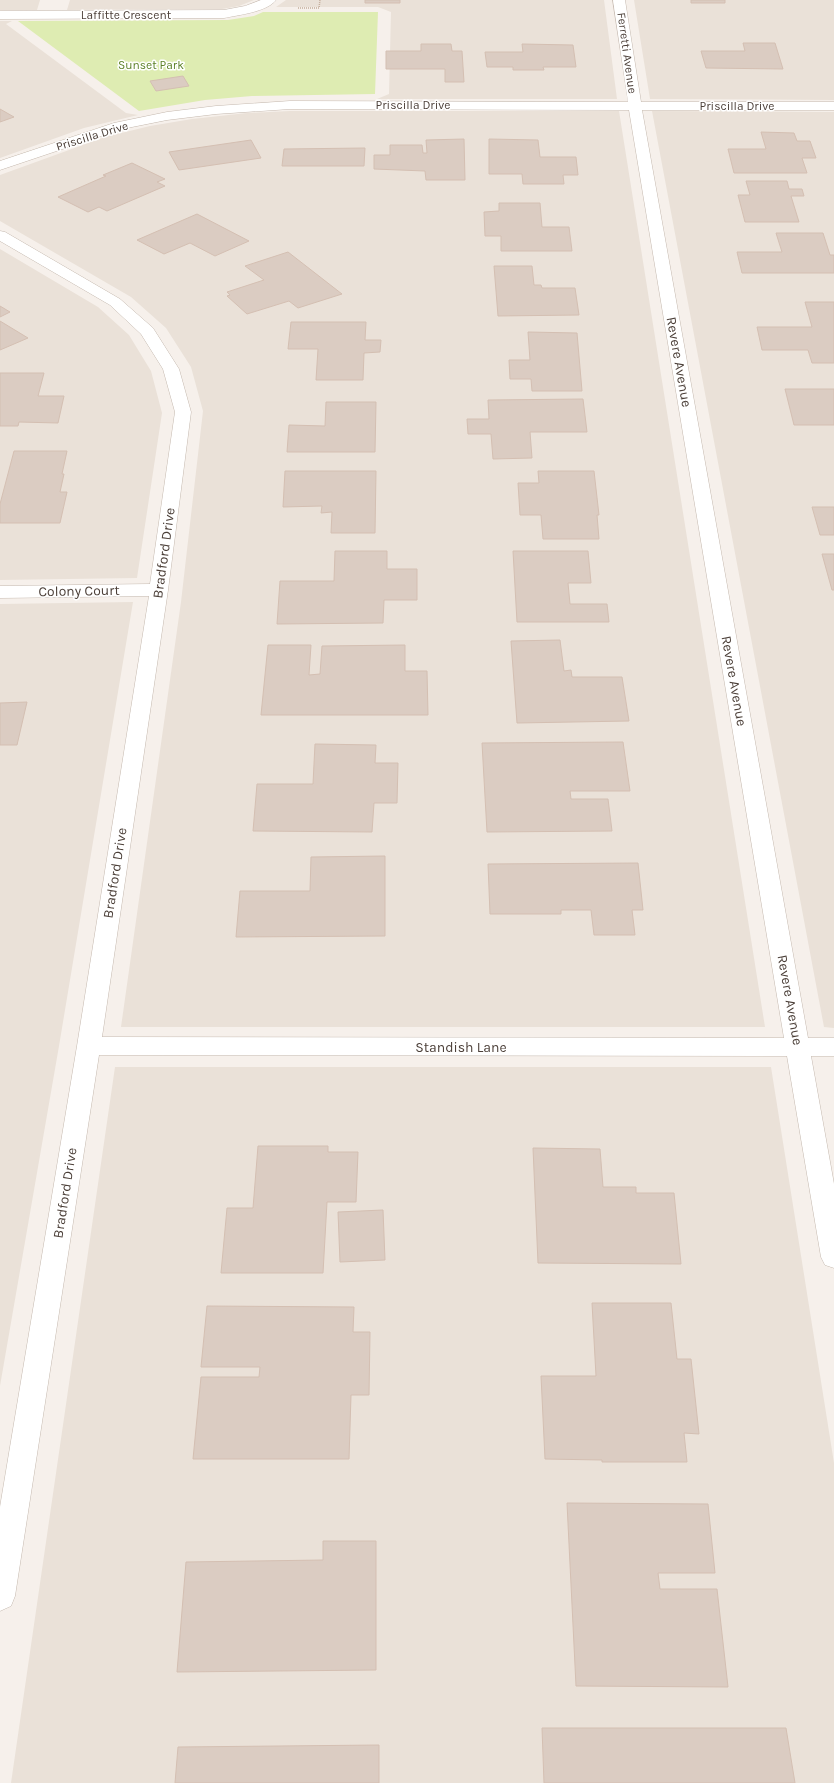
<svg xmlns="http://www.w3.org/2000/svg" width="834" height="1783" viewBox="0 0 834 1783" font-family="Karla,sans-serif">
	<rect width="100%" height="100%" fill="#f6f0eb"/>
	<path fill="#eae1d8" d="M 0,0 L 40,0 L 37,10 L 0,10 Z
		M 70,0 L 254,0 L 239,6 L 222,9 L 67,10 Z
		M 286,0 L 604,0 L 617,99 L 377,99 L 389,94 L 391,12 L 378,7 L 276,7 Z
		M 634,0 L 834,0 L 834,100 L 650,99 Z
		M 0,21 L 12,21 L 6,24 L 126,113 L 138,115 L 84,128 L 0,158 Z
		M 290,111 L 619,111 L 765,1027 L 121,1027 L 181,602 L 203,411 L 191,367 L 166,328 L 131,297 L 0,221 L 0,175 L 105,137 L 150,126 L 192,119 L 247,113 Z
		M 652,111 L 834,112 L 834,1028 L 824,1027 Z
		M 0,249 L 98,307 L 129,335 L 151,371 L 162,413 L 137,578 L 0,580 Z
		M 133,602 L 59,1046 L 0,1386 L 0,604 Z
		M 115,1067 L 771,1067 L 834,1463 L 834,1783 L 11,1783 Z"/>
	<path fill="#deecb2" d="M 263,12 L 378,12 L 375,94 L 252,96 L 205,100 L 139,111 L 18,21 L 228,20 L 254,16 Z"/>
	<path fill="#dbccc2" stroke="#d4bfb2" d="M 365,0 L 400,0 L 400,3 L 365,3 Z
		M 691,0 L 725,0 L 725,3 L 691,3 Z
		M 743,43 L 775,43 L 783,69 L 706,68 L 701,51 L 745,51 Z
		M 421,44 L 451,44 L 452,51 L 462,51 L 464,82 L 445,82 L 445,69 L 386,69 L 386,51 L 421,51 Z
		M 522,44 L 573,45 L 576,67 L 543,67 L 544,70 L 513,70 L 513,67 L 487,67 L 485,52 L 523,52 Z
		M 183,76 L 189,86 L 156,91 L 150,81 Z
		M 0,109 L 14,117 L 0,122 Z
		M 761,132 L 794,133 L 797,141 L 810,141 L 816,158 L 802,158 L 807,173 L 734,173 L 728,149 L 766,149 Z
		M 464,139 L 465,180 L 426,180 L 425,171 L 374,169 L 374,155 L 390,155 L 390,145 L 422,145 L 423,153 L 427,153 L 426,140 Z
		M 489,139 L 538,140 L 540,157 L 576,157 L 578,175 L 563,175 L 564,184 L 523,184 L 522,174 L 489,174 Z
		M 251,140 L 261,158 L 179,170 L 169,152 Z
		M 365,148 L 364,166 L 282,166 L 284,149 Z
		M 132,163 L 165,179 L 157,182 L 165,186 L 107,211 L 99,207 L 88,212 L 58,197 L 106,176 L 103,175 Z
		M 746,181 L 787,181 L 789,189 L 802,189 L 804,196 L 791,196 L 799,222 L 745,222 L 738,195 L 750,195 Z
		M 499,203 L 540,203 L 542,227 L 569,227 L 572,251 L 501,251 L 501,236 L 485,236 L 484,212 L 499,211 Z
		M 197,214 L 249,241 L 215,256 L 190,243 L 164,254 L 137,240 Z
		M 776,233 L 823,233 L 830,255 L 834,255 L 834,273 L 742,273 L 737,252 L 782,252 Z
		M 288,252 L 342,294 L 298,308 L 289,301 L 247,314 L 227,296 L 230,295 L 227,292 L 264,280 L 245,266 Z
		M 494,266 L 532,266 L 534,285 L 541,285 L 542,288 L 575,288 L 579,315 L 498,316 Z
		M 805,302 L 834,302 L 834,363 L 812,363 L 808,350 L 762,350 L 757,327 L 812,327 Z
		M 0,306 L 10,312 L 0,317 Z
		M 0,321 L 28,338 L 0,350 Z
		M 291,322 L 366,322 L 365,340 L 381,340 L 380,352 L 364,353 L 363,380 L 316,380 L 318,349 L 288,349 Z
		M 528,332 L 577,333 L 582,391 L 532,391 L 531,379 L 510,379 L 509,360 L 530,360 Z
		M 0,373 L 44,373 L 38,396 L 64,396 L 58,423 L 19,422 L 18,426 L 0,426 Z
		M 785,389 L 834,389 L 834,425 L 794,425 Z
		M 583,399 L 587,432 L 530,432 L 532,458 L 493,459 L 491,434 L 468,434 L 467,419 L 489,419 L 488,400 Z
		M 326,402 L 376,402 L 375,452 L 287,452 L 289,425 L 325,426 Z
		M 14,451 L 67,451 L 62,474 L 64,474 L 60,492 L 67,492 L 60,523 L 0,523 L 0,504 Z
		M 285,471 L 376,471 L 375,533 L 331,533 L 332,512 L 321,513 L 322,506 L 283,507 Z
		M 538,471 L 594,471 L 599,515 L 597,515 L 599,539 L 543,539 L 541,515 L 520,515 L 518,483 L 539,483 Z
		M 812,507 L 834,507 L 834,535 L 820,535 Z
		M 335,551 L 387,551 L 387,569 L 417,569 L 417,600 L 384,600 L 383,623 L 277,624 L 280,581 L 334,581 Z
		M 513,551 L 588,551 L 591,583 L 568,583 L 570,604 L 607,604 L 609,622 L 517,622 Z
		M 822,554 L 834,554 L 834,590 L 832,590 Z
		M 560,640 L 564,671 L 571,670 L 572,677 L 622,677 L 629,721 L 517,723 L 511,641 Z
		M 268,645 L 311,645 L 309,675 L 320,674 L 322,646 L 405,645 L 405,671 L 427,671 L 428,715 L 261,715 Z
		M 27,702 L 17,745 L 0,745 L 0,703 Z
		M 623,742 L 630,791 L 570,791 L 571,799 L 608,799 L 612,831 L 487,832 L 482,743 Z
		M 315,744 L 376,745 L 375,763 L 398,763 L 397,803 L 374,803 L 372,832 L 253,831 L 257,784 L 313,784 Z
		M 385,856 L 385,936 L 236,937 L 240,891 L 310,891 L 311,857 Z
		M 638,863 L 643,910 L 632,910 L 635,935 L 594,935 L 591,910 L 561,910 L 561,914 L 490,914 L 488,864 Z
		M 258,1146 L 328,1146 L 328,1152 L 358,1152 L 356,1202 L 327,1202 L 323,1273 L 221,1273 L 227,1208 L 253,1208 Z
		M 533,1148 L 600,1149 L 603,1187 L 636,1187 L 636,1193 L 674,1193 L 681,1264 L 538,1263 Z
		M 383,1210 L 385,1260 L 340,1262 L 338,1212 Z
		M 592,1303 L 671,1303 L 677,1359 L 691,1359 L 699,1434 L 684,1433 L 687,1462 L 602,1462 L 602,1460 L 545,1459 L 541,1376 L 596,1376 Z
		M 207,1306 L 354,1307 L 353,1332 L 370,1332 L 369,1395 L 351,1395 L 349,1459 L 193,1459 L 201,1377 L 259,1377 L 260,1367 L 201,1367 Z
		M 567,1503 L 708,1504 L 715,1573 L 658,1573 L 660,1589 L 717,1589 L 728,1687 L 576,1686 Z
		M 323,1541 L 376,1541 L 376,1670 L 177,1672 L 186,1562 L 323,1560 Z
		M 542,1728 L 786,1728 L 795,1783 L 544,1783 Z
		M 379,1745 L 379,1783 L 175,1783 L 178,1747 Z"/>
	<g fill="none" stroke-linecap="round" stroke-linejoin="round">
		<g stroke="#c5b9af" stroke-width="1">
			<path id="minor" d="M 261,0 L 276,0 C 267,12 238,15 224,18 L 0,19 L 0,11 L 224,10 L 245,6 Z
				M 613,0 L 625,0 L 641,102 L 834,102 L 834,110 L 642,110 L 808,1038 L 834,1038 L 834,1056 L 811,1056 L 834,1184 L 834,1268 L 825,1265 L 821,1257 L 787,1056 L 99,1055 L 15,1596 L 11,1606 L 0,1611 L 0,1507 L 77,1046 L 149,596 L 0,598 L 0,586 L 150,584 L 175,412 L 163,369 L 141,334 L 110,305 L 0,241 L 0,231 L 5,232 L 120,299 L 153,328 L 179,369 L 191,412 L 168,590 L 102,1037 L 784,1038 L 629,110 L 290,109 L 216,114 L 167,120 L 122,129 L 0,170 L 0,161 L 114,123 L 167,112 L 216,106 L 290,101 L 628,102 Z"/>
		</g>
		<path stroke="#c5ae9d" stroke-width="1.5" stroke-dasharray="1 1" stroke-linecap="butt" d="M 298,8 L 319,8 L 320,0"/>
		<use href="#minor" fill="#fff" fill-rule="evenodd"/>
	</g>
	<g text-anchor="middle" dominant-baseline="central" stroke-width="3" stroke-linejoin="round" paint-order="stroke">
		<g font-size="12" fill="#4b3f38" stroke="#fff">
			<text x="126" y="15">Laffitte Crescent</text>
			<text transform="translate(627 53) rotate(82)">Ferretti Avenue</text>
			<text x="413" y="105">Priscilla Drive</text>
			<text x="737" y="106">Priscilla Drive</text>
			<text transform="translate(92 136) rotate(-17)">Priscilla Drive</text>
		</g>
		<g font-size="12" fill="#5c8127" stroke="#fff">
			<text x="151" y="65">Sunset Park</text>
		</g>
		<g font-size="14" fill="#4b3f38" stroke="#fff">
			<text transform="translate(679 362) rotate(80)">Revere Avenue</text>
			<text transform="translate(164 553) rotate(-82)">Bradford Drive</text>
			<text transform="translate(79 591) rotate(-1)">Colony Court</text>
			<text transform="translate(734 681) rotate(80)">Revere Avenue</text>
			<text transform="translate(115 873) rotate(-81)">Bradford Drive</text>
			<text transform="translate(790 1000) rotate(80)">Revere Avenue</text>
			<text x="461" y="1047">Standish Lane</text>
			<text transform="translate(65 1193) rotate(-81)">Bradford Drive</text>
		</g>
	</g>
</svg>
